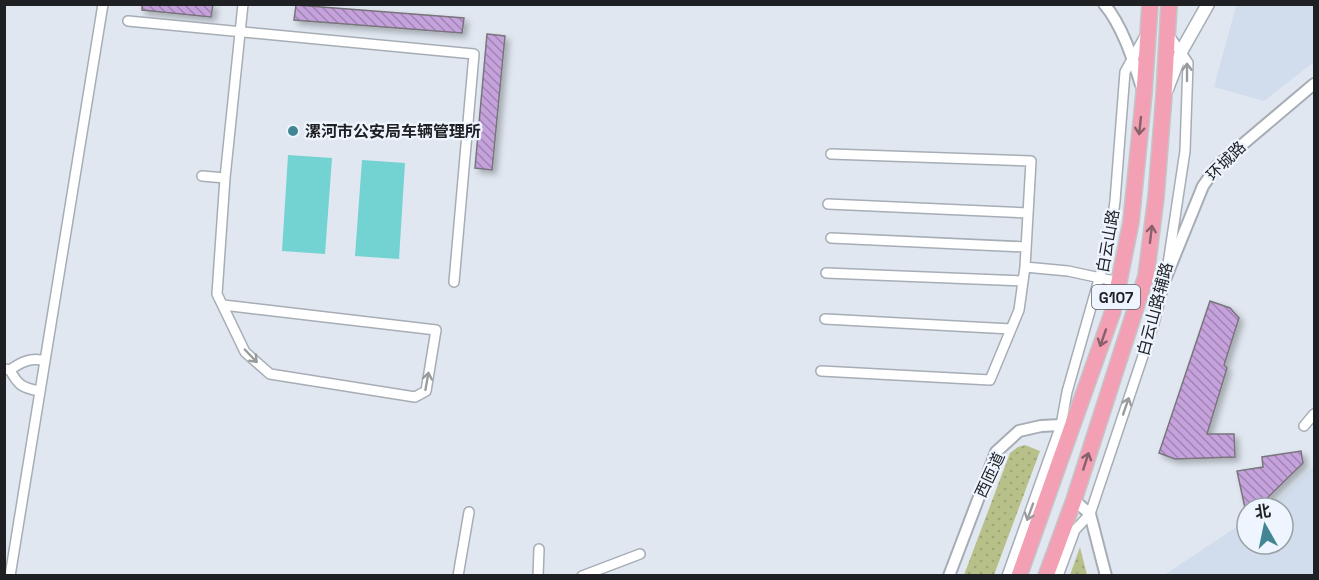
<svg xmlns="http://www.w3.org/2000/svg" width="1319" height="580" viewBox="0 0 1319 580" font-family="'Space Grotesk','Noto Sans SC',sans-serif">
	<defs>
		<pattern id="garden-dots" width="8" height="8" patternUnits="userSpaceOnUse" patternTransform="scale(1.5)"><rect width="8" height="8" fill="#b8c089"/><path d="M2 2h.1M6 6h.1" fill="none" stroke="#9ea576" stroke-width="1.8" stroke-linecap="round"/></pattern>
		<pattern id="building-back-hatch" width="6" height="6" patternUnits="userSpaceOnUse" patternTransform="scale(1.5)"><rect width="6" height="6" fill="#c6a2dd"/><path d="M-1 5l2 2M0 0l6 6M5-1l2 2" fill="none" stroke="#a084b3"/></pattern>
		<filter id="shadow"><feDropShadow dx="4" dy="4" stdDeviation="3" flood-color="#0004"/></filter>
	</defs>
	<rect width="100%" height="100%" fill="#e0e7f0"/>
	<path fill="#d1ddec" d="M 1238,5 L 1314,5 L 1314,62 L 1264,101 L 1214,87 L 1236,6 Z
		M 1314,466 L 1314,575 L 1164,575 L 1247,520 L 1247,544 L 1283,544 L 1283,508 L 1265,508 L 1278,500 Z"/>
	<path fill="url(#garden-dots)" d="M 1025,445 L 1040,451 L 994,575 L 964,575 L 1010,453 L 1018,447 Z
		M 1080,547 L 1087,575 L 1070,575 Z"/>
	<path fill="#73d2d2" d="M 288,155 L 332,158 L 325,254 L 282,251 Z
		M 362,160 L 405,163 L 399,259 L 355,256 Z"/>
	<path fill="url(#building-back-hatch)" stroke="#79747c" stroke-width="1.5" filter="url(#shadow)" d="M 142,4 L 213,4 L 211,17 L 142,10 Z
		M 296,5 L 464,18 L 462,33 L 294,20 Z
		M 487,34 L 505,36 L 492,170 L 475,168 Z
		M 1210,301 L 1230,308 L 1239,318 L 1224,365 L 1227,368 L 1207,434 L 1234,434 L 1235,457 L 1175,459 L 1159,453 Z
		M 1301,451 L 1303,463 L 1257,508 L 1245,508 L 1237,471 L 1263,467 L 1262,457 Z"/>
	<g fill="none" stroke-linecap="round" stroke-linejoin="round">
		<g stroke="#a6adb5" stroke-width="12">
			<path id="minor" d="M 128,21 L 474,54 L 454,282
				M 202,176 L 225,178
				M 828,204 L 1028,213
				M 831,238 L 1026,247
				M 1025,267 L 1068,271 L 1119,282
				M 826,273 L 1023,281
				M 223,305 L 436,330 L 426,391 L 415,397 L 270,374 L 245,352 L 217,294 L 225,178 L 243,4
				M 825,319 L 1011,329
				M 4,369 L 10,370 C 18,385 22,388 40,391
				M 10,370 C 21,362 31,357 45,361
				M 821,371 L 990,380 L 1019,310 L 1025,267 L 1031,161 L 831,154
				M 1304,426 L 1314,414
				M 10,576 L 103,4
				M 458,576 L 469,512
				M 538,576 L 539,549
				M 582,576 L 640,554
				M 1007,576 L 1061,425 L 1067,392 L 1109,244 L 1115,201 L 1125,72 L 1145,36
				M 1058,576 L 1075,530 L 1090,514 L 1154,323 L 1166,277 L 1185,151 L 1188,63 L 1168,34"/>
		</g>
		<g stroke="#a6adb5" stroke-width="14">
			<path id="tertiary" d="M 1104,4 C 1122,25 1133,59 1141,85
				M 1146,276 L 1166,277 L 1203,186 L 1217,166 L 1314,84
				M 1074,500 L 1090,514 L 1106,576
				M 949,576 L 996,452 L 1019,431 L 1041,426 L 1061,425 L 1072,428"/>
		</g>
		<g stroke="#a6adb5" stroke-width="15">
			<path id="secondary" d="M 1167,89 L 1182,50 L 1208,4"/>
		</g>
		<g stroke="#c4c5c6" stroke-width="18">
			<path id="trunk" d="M 1019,576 L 1113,311 L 1131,222 L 1144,93 L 1150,4
				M 1046,576 L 1074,500 L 1146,276 L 1156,197 L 1164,95 L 1169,4"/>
		</g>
		<use href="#minor" stroke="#fff" stroke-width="9"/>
		<use href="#tertiary" stroke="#fff" stroke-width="10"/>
		<use href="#secondary" stroke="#fff" stroke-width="12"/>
		<use href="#trunk" stroke="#f3a0b4" stroke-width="15"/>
	</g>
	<defs><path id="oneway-shaft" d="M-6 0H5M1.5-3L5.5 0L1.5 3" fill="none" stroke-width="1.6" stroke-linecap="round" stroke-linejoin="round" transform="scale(1.5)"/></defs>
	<g stroke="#9a9b9c">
		<use href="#oneway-shaft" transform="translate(1187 72) rotate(-90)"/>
		<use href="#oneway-shaft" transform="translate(251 356) rotate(46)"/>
		<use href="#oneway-shaft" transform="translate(427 381) rotate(-80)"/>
		<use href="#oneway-shaft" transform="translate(1126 406) rotate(-71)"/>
		<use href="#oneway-shaft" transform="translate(1030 512) rotate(110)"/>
	</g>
	<g stroke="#88606c">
		<use href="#oneway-shaft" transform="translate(1140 126) rotate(96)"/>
		<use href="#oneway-shaft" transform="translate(1151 234) rotate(-83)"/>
		<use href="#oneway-shaft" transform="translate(1103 338) rotate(109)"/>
		<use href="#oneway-shaft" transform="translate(1086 461) rotate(-72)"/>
	</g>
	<circle fill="#428694" stroke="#eef5fe" stroke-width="2" cx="293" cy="131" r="6"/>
	<g text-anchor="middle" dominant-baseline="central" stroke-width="4.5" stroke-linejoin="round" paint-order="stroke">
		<rect fill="#eef5fe" stroke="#5c6065" stroke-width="1.5" x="1092" y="285" width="48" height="24" rx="4.5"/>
		<g font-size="15" font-weight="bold" fill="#1e2023">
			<text x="1116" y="297">G107</text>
		</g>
		<g font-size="16" font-weight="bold" fill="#1e2023" stroke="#eef5fe" text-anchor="start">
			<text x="305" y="131">漯河市公安局车辆管理所</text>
		</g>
		<g font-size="16" fill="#1e2023" stroke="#eef5fe">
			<text transform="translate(1226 161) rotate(-45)">环城路</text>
			<text transform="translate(1108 241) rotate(-80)">白云山路</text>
			<text transform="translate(1155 309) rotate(-75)">白云山路辅路</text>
			<text transform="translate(990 475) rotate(-65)">西匝道</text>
		</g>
	</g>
	<rect width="1319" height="580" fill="none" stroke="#1e2023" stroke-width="12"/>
	<g transform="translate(1265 526) rotate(351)"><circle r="28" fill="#eef5fe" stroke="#9ba0a6" stroke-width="1.5"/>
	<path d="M0-4.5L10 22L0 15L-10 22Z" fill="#428694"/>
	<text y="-9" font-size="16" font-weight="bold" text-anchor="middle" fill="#1e2023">北</text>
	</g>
</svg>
